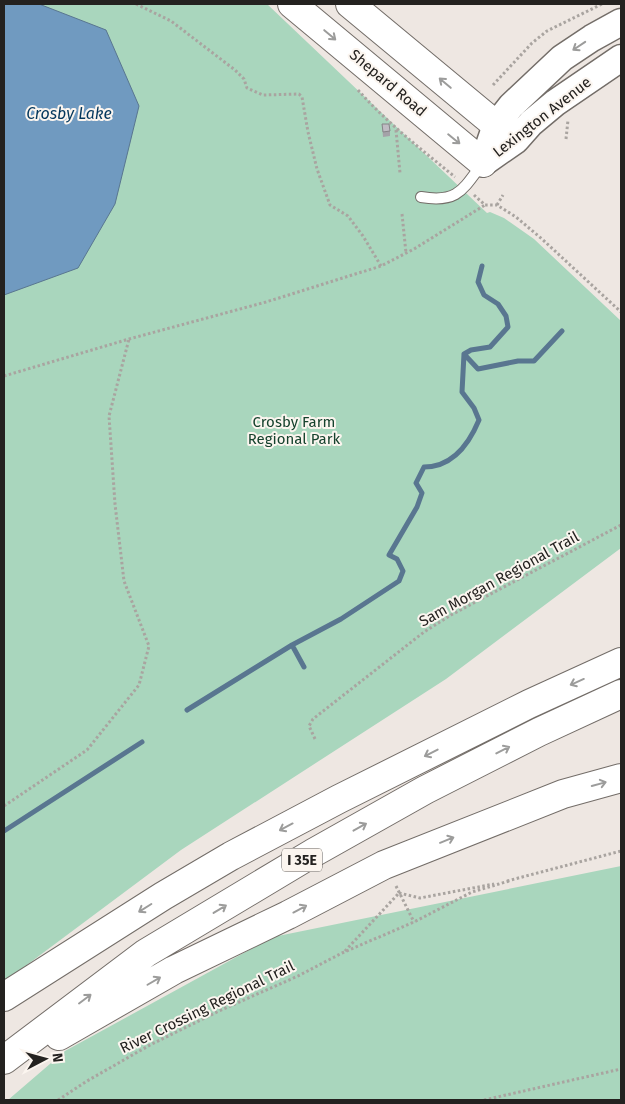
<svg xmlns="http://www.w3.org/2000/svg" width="625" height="1104" viewBox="0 0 625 1104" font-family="'Fira Sans',sans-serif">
	<rect width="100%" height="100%" fill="#eee7e2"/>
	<path fill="#a9d6bd" d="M 4,4 L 267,4 L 487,213 L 490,212 L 504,218 L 534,239 L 621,321 L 621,548 L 446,679 L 181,850 L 4,982 Z
		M 621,866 L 621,1100 L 8,1100 L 65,1051 L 273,937 Z"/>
	<path fill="#709ac0" stroke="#597690" d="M 4,4 L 39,4 L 106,30 L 139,106 L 115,204 L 78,268 L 4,295 Z"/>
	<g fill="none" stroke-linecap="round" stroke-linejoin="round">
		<path stroke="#597690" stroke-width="5" d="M 464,354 L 478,369 L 518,361 L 534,361 L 562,331
			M 292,645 L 304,667
			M 187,710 L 292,645 L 341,619 L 399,581 L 403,571 L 397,559 L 389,555 L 417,507 L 422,493 L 416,483 L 424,467 C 452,467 469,444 479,420 L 474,408 L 462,392 L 464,354 L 471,350 L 490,347 L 508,327 L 506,316 L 498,304 L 484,295 L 478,282 L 482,266
			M 4,831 L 142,742"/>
		<g stroke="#736d68" stroke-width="12">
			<path id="service" d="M 421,197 C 457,203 462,191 482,164"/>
		</g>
		<g stroke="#736d68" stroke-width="29">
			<path id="tertiary" d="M 483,163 L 496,125 L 511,106 L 562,58 L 592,38 L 621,22
				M 483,163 L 516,140 L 531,123 L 555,103 L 621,58"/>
		</g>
		<g stroke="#736d68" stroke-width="30">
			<path id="trunk" d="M 292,4 L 483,163
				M 350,4 L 496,125"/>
		</g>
		<g stroke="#736d68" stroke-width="30">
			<path id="motorway" d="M 4,997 L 163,896 L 231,856 L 339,799 L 529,704 L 621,662
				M 59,1036 L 174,970 L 288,915 L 384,865 L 563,794 L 621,778
				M 4,1060 L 146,953 L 313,853 L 425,790 L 539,732 L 621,694"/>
		</g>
		<path stroke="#a9a4a0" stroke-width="3" stroke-dasharray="2.5 2.5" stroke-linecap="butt" d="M 136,4 L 171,21 L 235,70 L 244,79 L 247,88 L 263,95 L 299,94 L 302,97 L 308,132 L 317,169 L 330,205 L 348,216 L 363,236 L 381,266
			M 493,85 L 532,43 L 547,31 L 602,4
			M 358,90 C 387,123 421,149 455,177
			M 396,130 L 400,173
			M 566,139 L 568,120
			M 474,195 L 485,205 L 497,205 L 516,217 L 542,239 L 621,312
			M 497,205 L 503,195
			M 402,214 L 406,253
			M 4,376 L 129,339 L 266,302 L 381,266 L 414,249 L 485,205
			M 315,739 L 309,726 L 313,719 L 424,632 L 451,615 L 621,525
			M 4,806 L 87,750 L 139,685 L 149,646 L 124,581 L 115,504 L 109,416 L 129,339
			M 507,881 L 621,851
			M 396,886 L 414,922
			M 399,893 L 420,898 L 494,884
			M 345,951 L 399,893
			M 58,1100 L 87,1081 L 150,1045 L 219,1011 L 298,976 L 342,953 L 414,922 L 472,892 L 509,881
			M 484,1100 L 621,1069"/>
		<use href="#service" stroke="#fff" stroke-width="10"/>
		<use href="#tertiary" stroke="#fff" stroke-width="26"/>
		<use href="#trunk" stroke="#fff" stroke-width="28"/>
		<use href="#motorway" stroke="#fff" stroke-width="28"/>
	</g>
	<path fill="#a4a2a8" d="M 382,124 L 390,131 L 390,136 L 383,137 Z"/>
	<path fill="#bfbcc3" stroke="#868488" d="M 382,124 L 389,124 L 390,131 L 383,132 Z"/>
	<defs><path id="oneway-shaft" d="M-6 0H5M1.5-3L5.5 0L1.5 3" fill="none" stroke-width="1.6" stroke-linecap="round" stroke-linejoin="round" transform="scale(1.25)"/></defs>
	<g stroke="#9c9c9b">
		<use href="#oneway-shaft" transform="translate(330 35) rotate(40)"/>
		<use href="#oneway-shaft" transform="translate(579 46) rotate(146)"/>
		<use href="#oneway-shaft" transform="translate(445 83) rotate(-140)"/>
		<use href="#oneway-shaft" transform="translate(454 139) rotate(39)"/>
		<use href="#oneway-shaft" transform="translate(577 682) rotate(156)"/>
		<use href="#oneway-shaft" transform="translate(503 750) rotate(-27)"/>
		<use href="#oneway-shaft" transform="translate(431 753) rotate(153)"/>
		<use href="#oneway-shaft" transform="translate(599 784) rotate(-15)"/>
		<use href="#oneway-shaft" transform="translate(286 827) rotate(152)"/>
		<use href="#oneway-shaft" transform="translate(360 827) rotate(-29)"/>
		<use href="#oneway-shaft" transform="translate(447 840) rotate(-22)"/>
		<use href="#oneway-shaft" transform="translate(145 908) rotate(148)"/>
		<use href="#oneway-shaft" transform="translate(220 909) rotate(-31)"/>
		<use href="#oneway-shaft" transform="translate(300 909) rotate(-28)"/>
		<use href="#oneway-shaft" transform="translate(154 981) rotate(-30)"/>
		<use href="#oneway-shaft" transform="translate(85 999) rotate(-37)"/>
	</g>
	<g text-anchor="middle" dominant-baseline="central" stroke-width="4" stroke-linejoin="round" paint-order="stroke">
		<rect fill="#fbf5ef" stroke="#64615e" stroke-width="1" x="282" y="848.5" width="40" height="23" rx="4"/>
		<g font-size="14" font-weight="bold" fill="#242220">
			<text x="302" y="860">I 35E</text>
		</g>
		<g font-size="15" fill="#242220" stroke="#fbf5ef">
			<text transform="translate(388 83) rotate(40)">Shepard Road</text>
			<text transform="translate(542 117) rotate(-38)">Lexington Avenue</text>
			<text transform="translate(499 579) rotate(-29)">Sam Morgan Regional Trail</text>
			<text transform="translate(207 1007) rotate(-26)">River Crossing Regional Trail</text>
		</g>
		<g font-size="15" fill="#15422d" stroke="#fbf5ef">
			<text x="294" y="422">Crosby Farm<tspan x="294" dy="17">Regional Park</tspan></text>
		</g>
		<g font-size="16" font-style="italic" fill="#03375d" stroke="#fbf5ef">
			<text x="69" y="113">Crosby Lake</text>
		</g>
	</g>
	<rect width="625" height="1104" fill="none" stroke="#242220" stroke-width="10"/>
	<g transform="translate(45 1059) rotate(84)" stroke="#fbf5ef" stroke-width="4" paint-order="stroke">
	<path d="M0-4L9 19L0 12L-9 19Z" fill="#242220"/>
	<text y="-8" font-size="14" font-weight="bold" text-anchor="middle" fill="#242220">N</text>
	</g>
</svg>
